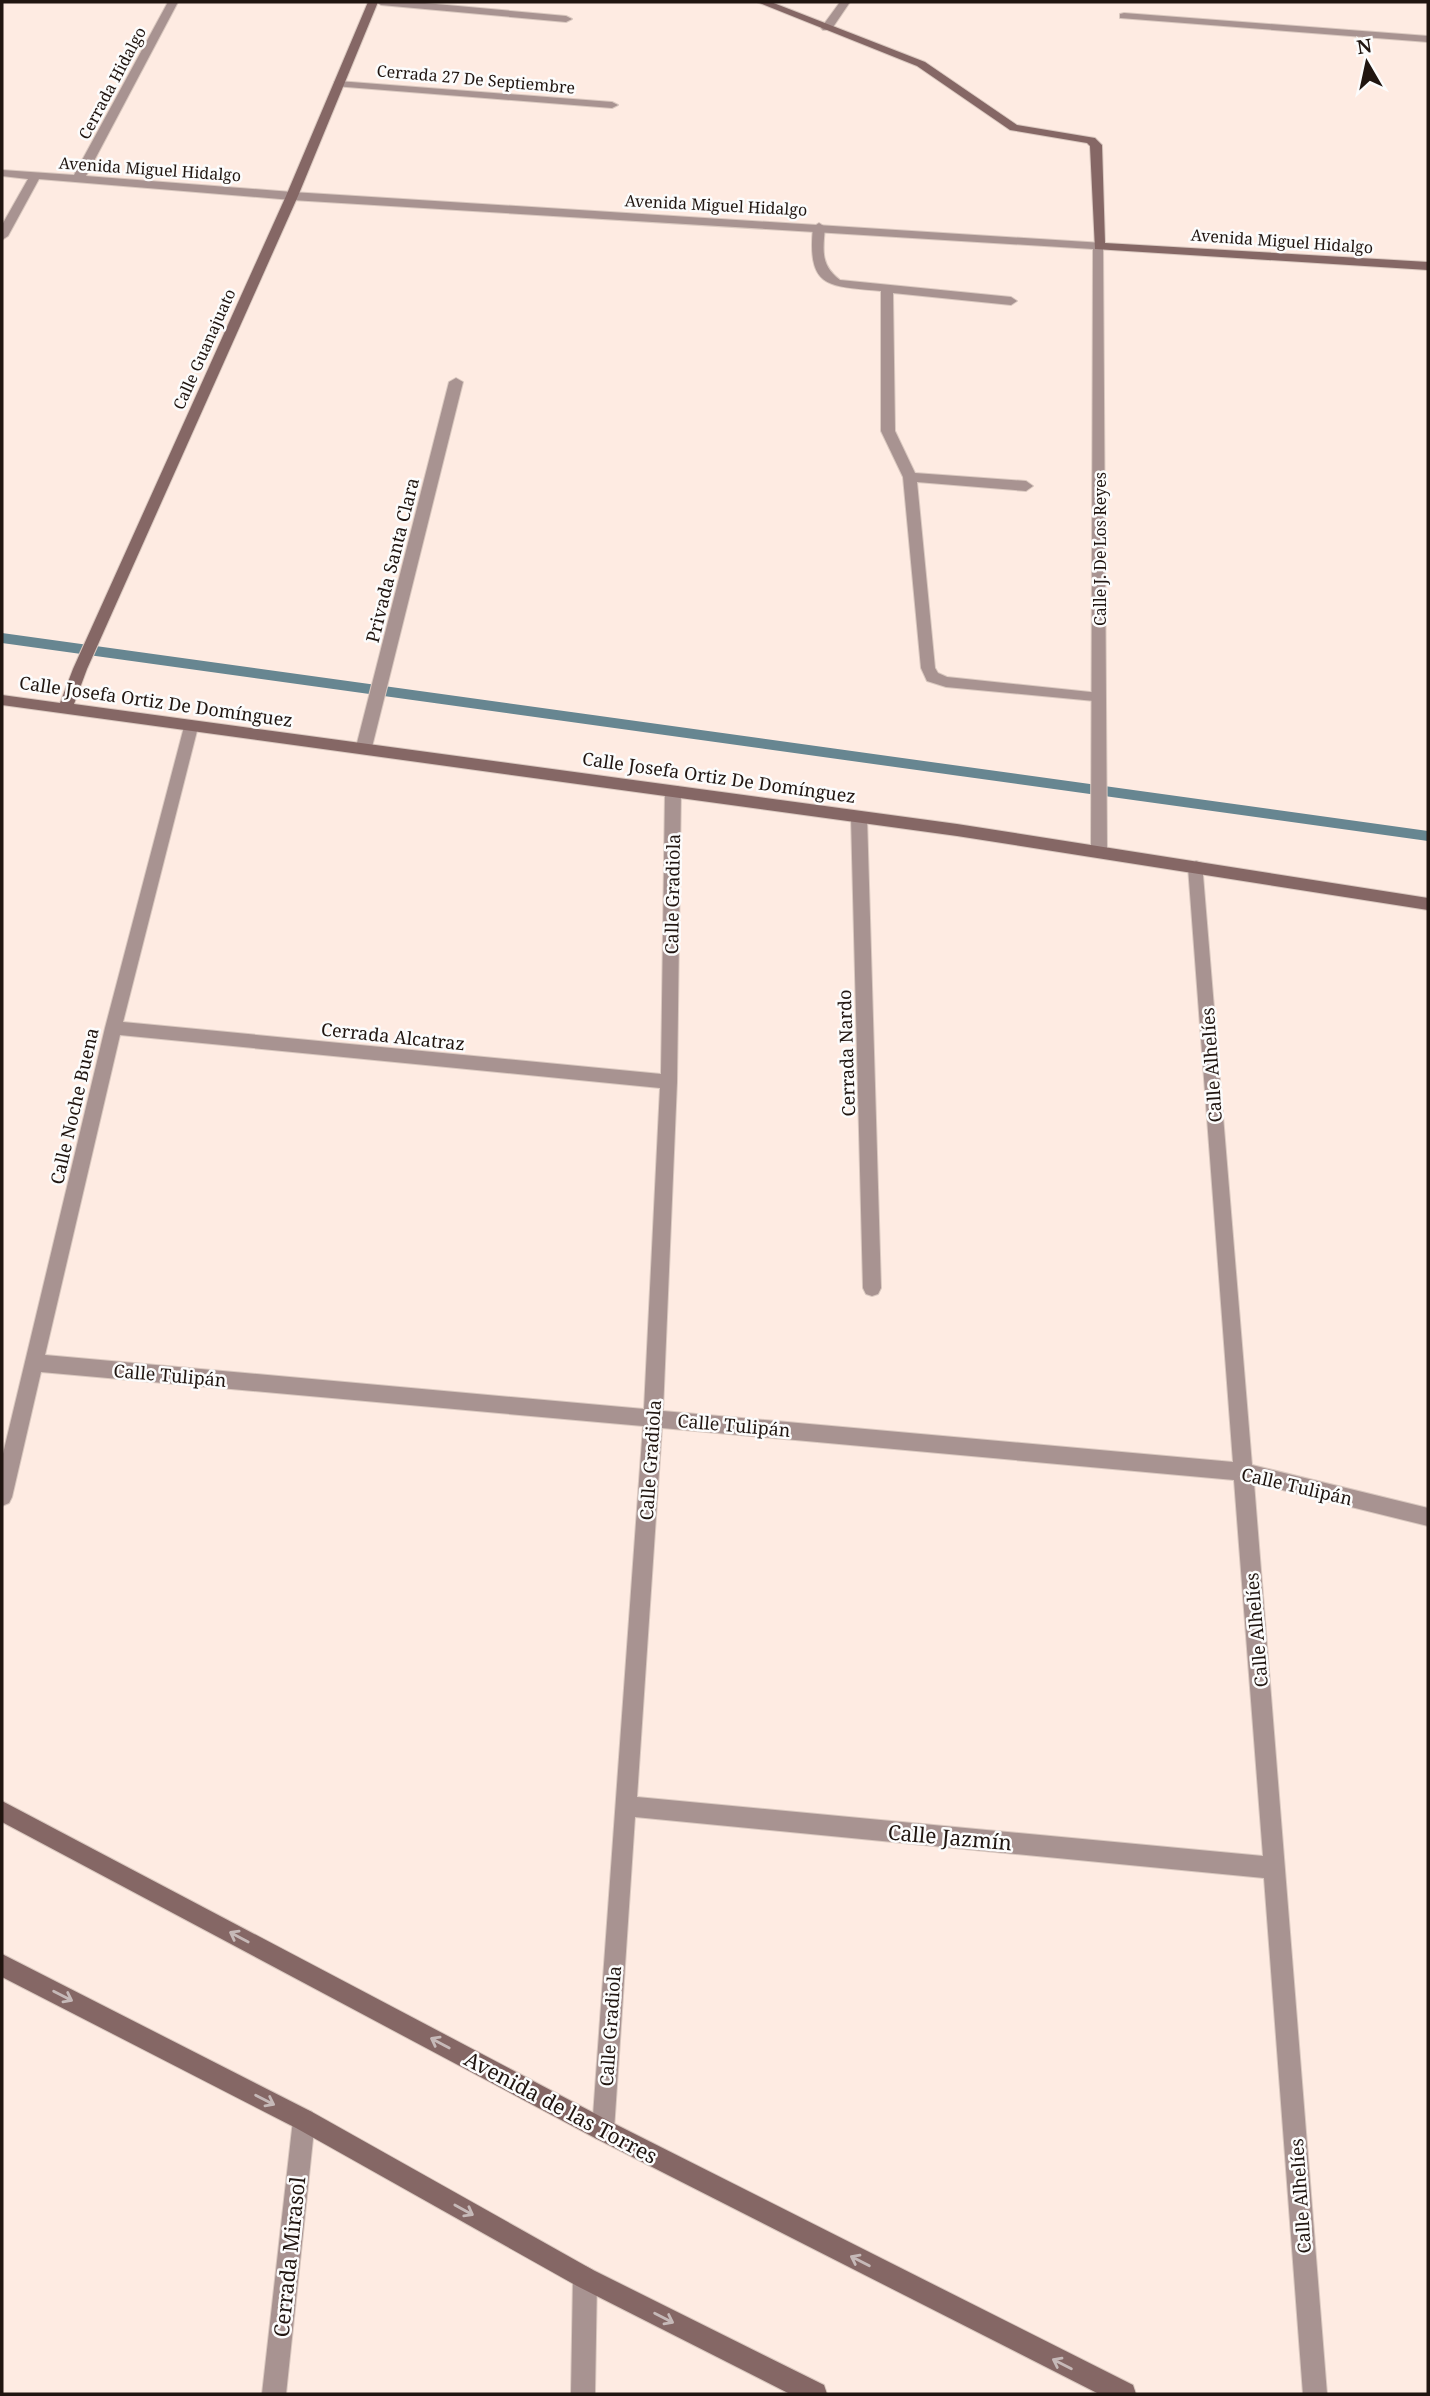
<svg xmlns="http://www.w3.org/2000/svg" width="1430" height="2396" viewBox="0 0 1430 2396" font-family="'Noto Serif',serif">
	<rect width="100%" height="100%" fill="#feebe2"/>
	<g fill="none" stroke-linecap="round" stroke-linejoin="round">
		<path fill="#678691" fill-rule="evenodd" d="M 2,633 L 1428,831 L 1428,841 L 2,643 Z"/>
		<g stroke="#dac9c0" stroke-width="2">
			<path id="lane" d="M 819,223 L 825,227 C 823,250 820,265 840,280 L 1011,297 L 1017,301 L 1011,305 L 893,293 L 895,431 L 915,473 L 1026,481 L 1033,486 L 1026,491 L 917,482 L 935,668 L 938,673 L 947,677 L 1100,693 L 1105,694 L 1105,702 L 946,687 L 927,681 L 921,668 L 903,477 L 881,431 L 881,291 C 828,286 807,289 813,227 Z"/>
		</g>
		<g stroke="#dac9c0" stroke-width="2">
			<path id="street" d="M 168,2 L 178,2 L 86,176 L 292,192 L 1103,243 L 1107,852 L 1105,856 L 1099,858 L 1091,852 L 1093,249 L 292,200 L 39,179 L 8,236 L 2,240 L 2,225 L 28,179 L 2,176 L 2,170 L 74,175 Z
				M 376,2 L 414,2 L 566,16 L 572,19 L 566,22 L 381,5 Z
				M 840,2 L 850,2 L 831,30 L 823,30 L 821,28 Z
				M 1124,13 L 1428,36 L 1428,42 L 1120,18 L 1120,14 Z
				M 338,81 L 612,102 L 618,105 L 612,108 L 334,86 L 334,82 Z
				M 456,378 L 463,382 L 372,747 L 364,753 L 356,747 L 449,382 Z
				M 191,722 L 198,727 L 123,1022 L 661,1074 L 665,790 L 668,786 L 678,786 L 681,790 L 677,1082 L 663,1411 L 1233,1462 L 1188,867 L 1196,861 L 1202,863 L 1252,1465 L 1428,1508 L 1428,1526 L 1254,1483 L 1327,2394 L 1303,2394 L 1264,1878 L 635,1817 L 614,2130 L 611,2138 L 603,2141 L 595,2138 L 592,2130 L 643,1426 L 41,1372 L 12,1497 L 9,1503 L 2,1506 L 2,1458 L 105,1028 L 184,727 ZM 120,1035 L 660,1088 L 644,1409 L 45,1355 ZM 662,1428 L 1234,1480 L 1263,1856 L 637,1797 Z
				M 859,811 L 867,817 L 881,1288 L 878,1294 L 872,1296 L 866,1294 L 863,1288 L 851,817 Z
				M 304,2109 L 312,2112 L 315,2120 L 286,2394 L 262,2394 L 293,2120 L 296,2112 Z
				M 585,2266 L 593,2270 L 597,2278 L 595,2394 L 571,2394 L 573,2278 L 577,2270 Z"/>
		</g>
		<g stroke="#dac9c0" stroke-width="2">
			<path id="secondary" d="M 368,2 L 378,2 L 298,196 L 87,669 L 74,704 L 957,824 L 1428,898 L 1428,910 L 957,836 L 2,705 L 2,695 L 60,703 L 73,669 L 286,196 Z
				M 757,2 L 771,2 L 925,62 L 1017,125 L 1095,138 L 1102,145 L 1105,243 L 1428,262 L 1428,270 L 1095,249 L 1090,146 L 1087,143 L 1010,130 L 917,66 Z
				M 2,1801 L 611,2122 L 1133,2385 L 1136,2394 L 1099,2394 L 595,2138 L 2,1822 Z
				M 2,1954 L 312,2112 L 593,2270 L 824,2385 L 827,2394 L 790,2394 L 577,2286 L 296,2128 L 2,1977 Z"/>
		</g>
		<use href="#lane" fill="#a89391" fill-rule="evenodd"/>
		<use href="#street" fill="#a89391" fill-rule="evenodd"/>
		<use href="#secondary" fill="#856765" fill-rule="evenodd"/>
	</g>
	<defs><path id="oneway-shaft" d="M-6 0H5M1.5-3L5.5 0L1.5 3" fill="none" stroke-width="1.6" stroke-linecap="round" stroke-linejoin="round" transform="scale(1.75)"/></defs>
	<g stroke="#c6b9b8">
		<use href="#oneway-shaft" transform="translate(239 1937) rotate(-152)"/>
		<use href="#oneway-shaft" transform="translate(63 1996) rotate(27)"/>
		<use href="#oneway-shaft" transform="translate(440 2043) rotate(-152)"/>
		<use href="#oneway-shaft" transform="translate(265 2100) rotate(27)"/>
		<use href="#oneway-shaft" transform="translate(464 2210) rotate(29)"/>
		<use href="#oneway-shaft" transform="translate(860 2261) rotate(-153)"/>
		<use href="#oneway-shaft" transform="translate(664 2318) rotate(27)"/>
		<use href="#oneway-shaft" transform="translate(1062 2364) rotate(-153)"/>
	</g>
	<g text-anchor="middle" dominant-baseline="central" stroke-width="5" stroke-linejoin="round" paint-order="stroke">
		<g font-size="16" fill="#201510" stroke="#fcfcfc">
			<text transform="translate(476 79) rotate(5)">Cerrada 27 De Septiembre</text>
			<text transform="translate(112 83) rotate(-62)">Cerrada Hidalgo</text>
			<text transform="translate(150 169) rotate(4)">Avenida Miguel Hidalgo</text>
			<text transform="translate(716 205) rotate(3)">Avenida Miguel Hidalgo</text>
			<text transform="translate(1282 241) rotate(4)">Avenida Miguel Hidalgo</text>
			<text transform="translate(204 349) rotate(-66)">Calle Guanajuato</text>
			<text transform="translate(1100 549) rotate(-90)">Calle J. De Los Reyes</text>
		</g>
		<g font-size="18" fill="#201510" stroke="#fcfcfc">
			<text transform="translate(392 560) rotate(-76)">Privada Santa Clara</text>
			<text transform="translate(156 701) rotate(8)">Calle Josefa Ortiz De Domínguez</text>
			<text transform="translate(719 777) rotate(8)">Calle Josefa Ortiz De Domínguez</text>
			<text transform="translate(672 894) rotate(-89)">Calle Gradiola</text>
			<text transform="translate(393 1036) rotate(6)">Cerrada Alcatraz</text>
			<text transform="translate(846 1053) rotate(-92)">Cerrada Nardo</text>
			<text transform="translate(1211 1065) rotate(-94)">Calle Alhelíes</text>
			<text transform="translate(74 1106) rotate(-77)">Calle Noche Buena</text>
			<text transform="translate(170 1375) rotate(5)">Calle Tulipán</text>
			<text transform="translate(734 1425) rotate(5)">Calle Tulipán</text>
			<text transform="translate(650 1460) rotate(-86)">Calle Gradiola</text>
			<text transform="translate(1297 1486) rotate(13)">Calle Tulipán</text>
			<text transform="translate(1256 1630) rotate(-95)">Calle Alhelíes</text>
			<text transform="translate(610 2026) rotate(-86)">Calle Gradiola</text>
			<text transform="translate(1300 2196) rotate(-94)">Calle Alhelíes</text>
		</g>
		<g font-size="21" fill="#201510" stroke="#fcfcfc">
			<text transform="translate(950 1837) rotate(5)">Calle Jazmín</text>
			<text transform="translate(561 2107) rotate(28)">Avenida de las Torres</text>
			<text transform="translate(289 2257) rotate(-84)">Cerrada Mirasol</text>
		</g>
	</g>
	<rect width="1430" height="2396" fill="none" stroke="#201510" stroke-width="7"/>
	<g transform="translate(1367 63) rotate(351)" stroke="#fcfcfc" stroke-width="5" paint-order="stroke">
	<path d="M0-5L12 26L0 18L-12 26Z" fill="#201510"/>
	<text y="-10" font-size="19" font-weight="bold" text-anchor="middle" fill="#201510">N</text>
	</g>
</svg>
